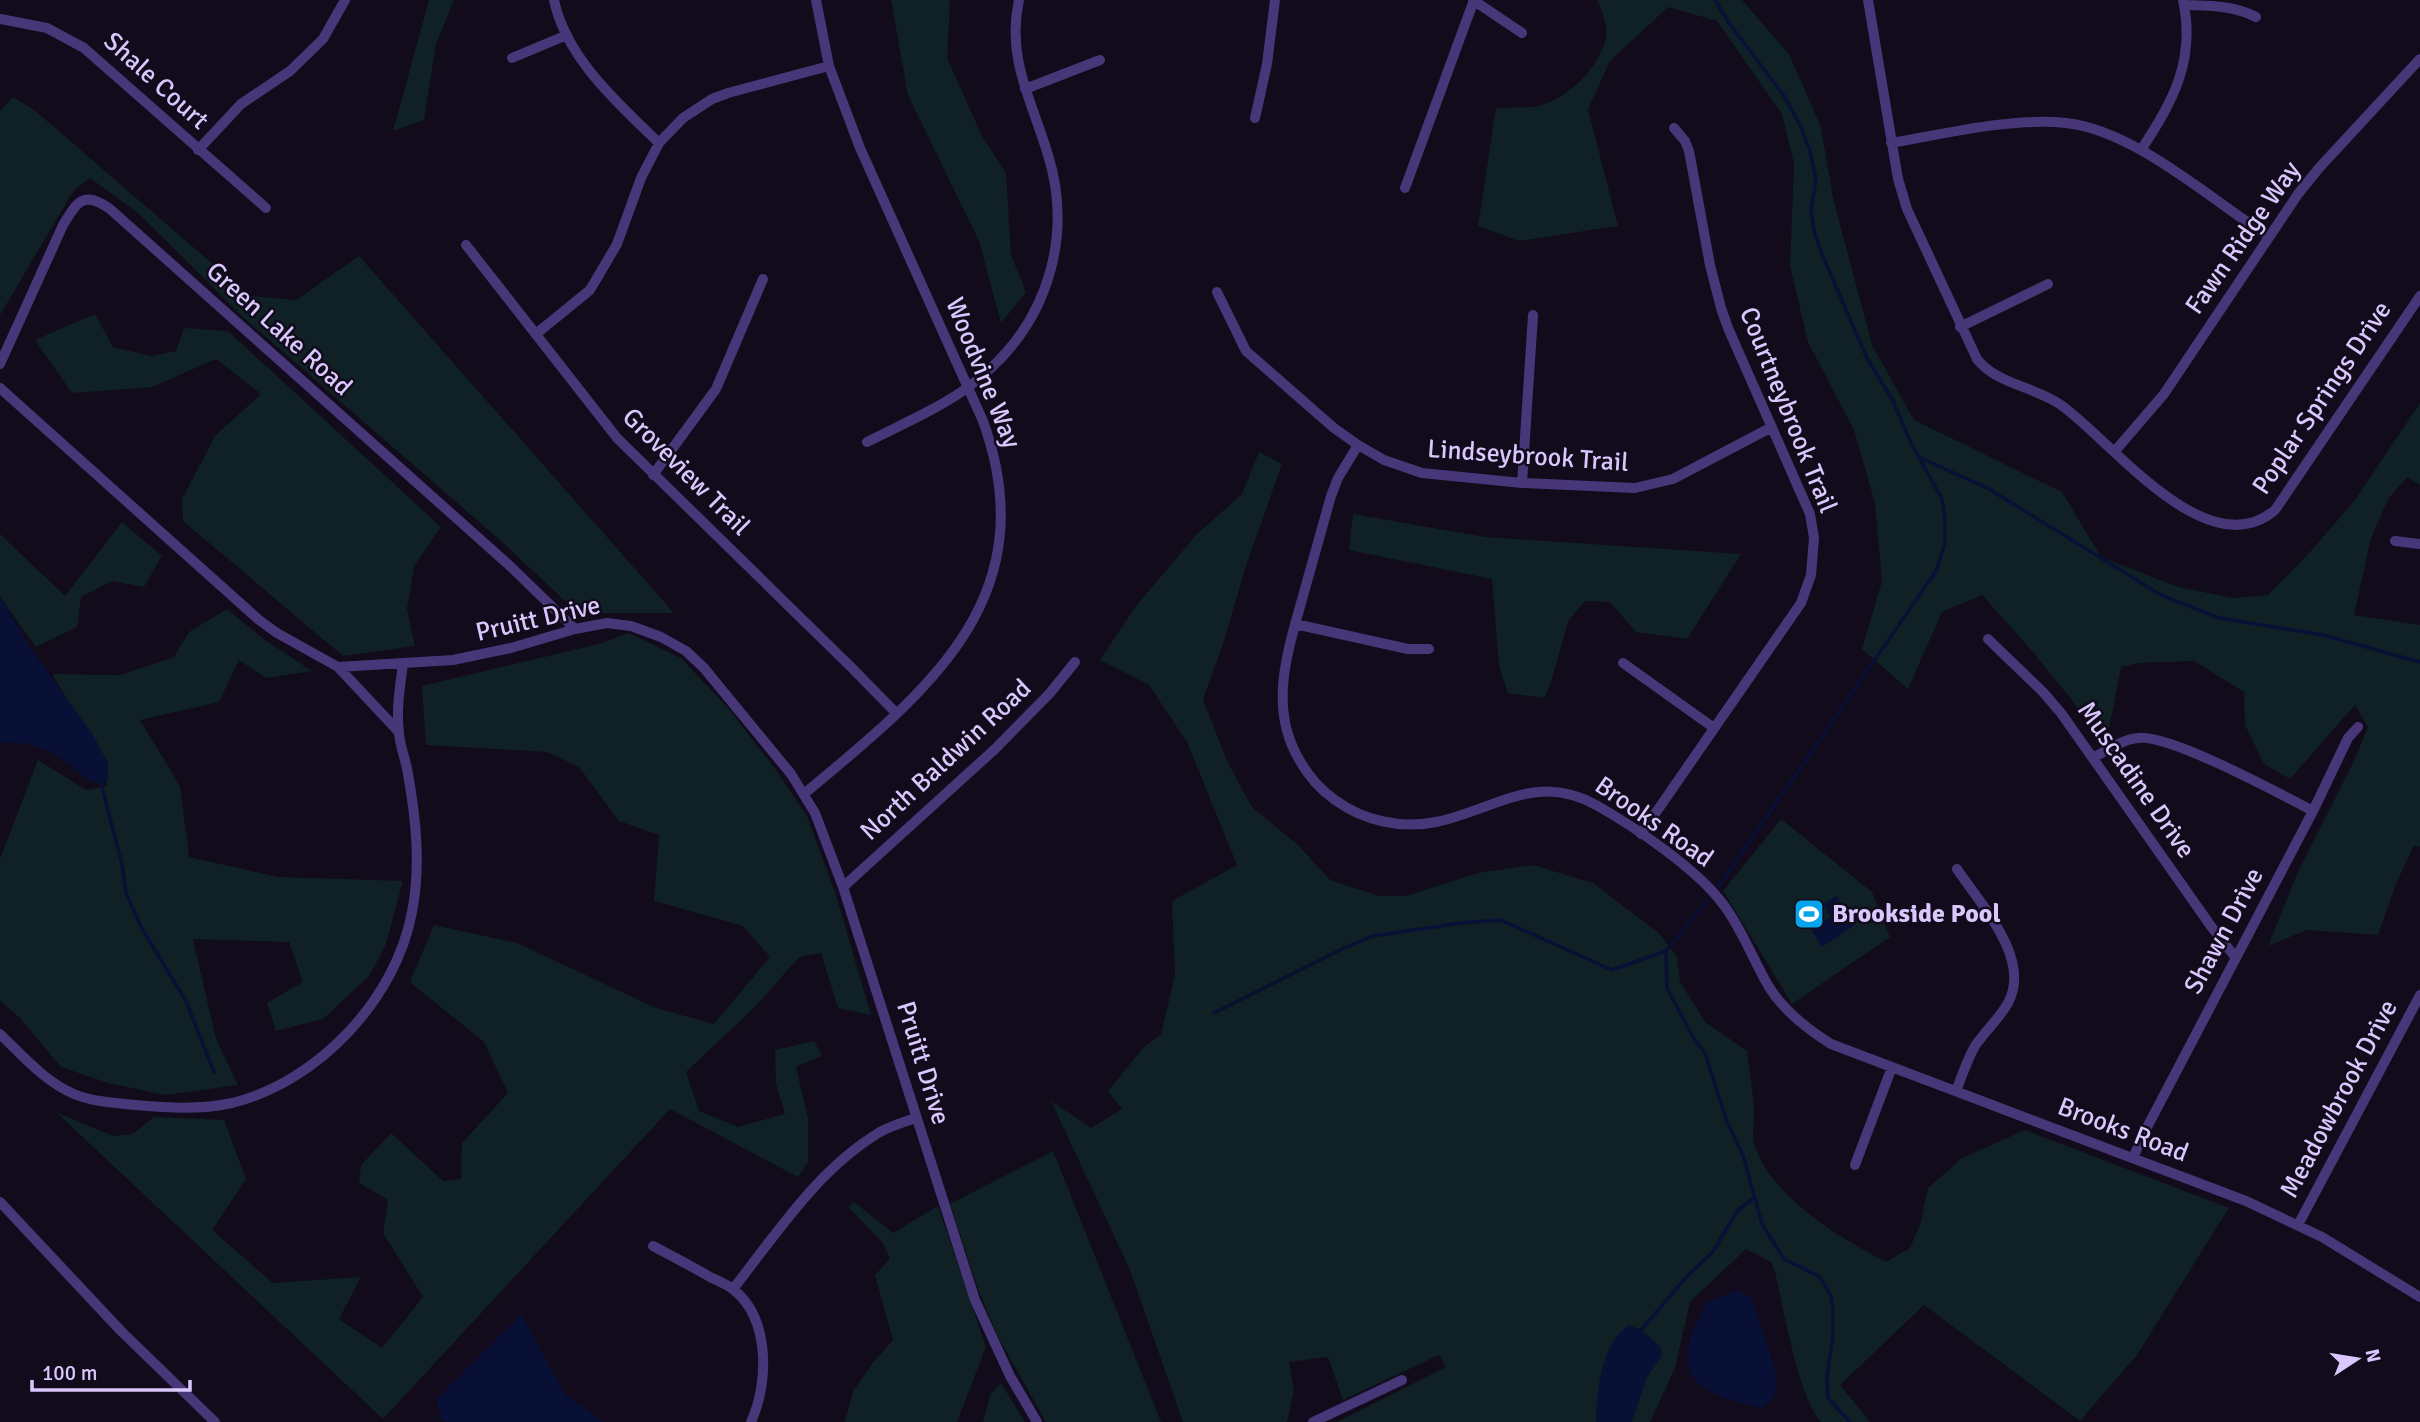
<svg xmlns="http://www.w3.org/2000/svg" width="2420" height="1422" viewBox="0 0 2420 1422" font-family="Signika,sans-serif">
	<rect width="100%" height="100%" fill="#110b1b"/>
	<path fill="#0f2125" d="M 429,0 L 454,0 L 436,44 L 424,120 L 393,131 Z
		M 891,0 L 950,0 L 947,58 L 982,136 L 1006,173 L 1011,255 L 1026,292 L 1001,323 L 979,241 L 908,95 Z
		M 1597,0 L 1742,0 L 1789,54 L 1821,127 L 1833,198 L 1872,345 L 1914,420 L 2062,492 L 2101,557 L 2178,587 L 2233,598 L 2268,595 L 2311,551 L 2355,500 L 2420,403 L 2420,485 L 2407,477 L 2388,499 L 2371,538 L 2354,615 L 2420,625 L 2420,847 L 2414,845 L 2396,884 L 2378,935 L 2307,930 L 2268,946 L 2297,874 L 2353,763 L 2368,727 L 2355,705 L 2290,779 L 2264,764 L 2245,725 L 2244,692 L 2194,661 L 2138,663 L 2121,667 L 2109,729 L 2083,714 L 2033,652 L 1982,595 L 1942,612 L 1908,689 L 1862,649 L 1882,581 L 1875,503 L 1854,430 L 1808,342 L 1790,266 L 1794,164 L 1782,114 L 1717,21 L 1668,7 L 1610,61 L 1588,109 L 1618,226 L 1519,241 L 1478,226 L 1496,108 C 1511,107 1531,109 1545,104 C 1571,95 1597,68 1605,42 C 1609,29 1603,11 1597,0 Z
		M 13,97 L 33,109 L 250,296 L 296,300 L 359,256 L 674,613 L 578,613 L 500,540 L 244,318 L 138,213 L 90,178 L 74,190 L 0,315 L 0,111 Z
		M 95,314 L 113,347 L 151,356 L 176,351 L 184,328 L 228,331 L 441,527 L 414,566 L 407,609 L 415,646 L 343,656 L 183,521 L 182,499 L 215,436 L 261,394 L 216,359 L 152,387 L 72,393 L 35,340 Z
		M 1259,452 L 1282,464 L 1246,566 L 1223,644 L 1203,699 L 1227,761 L 1252,807 L 1299,846 L 1330,880 L 1379,896 L 1406,896 L 1478,873 L 1533,865 L 1593,883 L 1659,933 L 1677,957 L 1680,982 L 1706,1023 L 1747,1051 C 1749,1071 1753,1090 1754,1110 C 1755,1121 1751,1137 1755,1147 C 1774,1199 1839,1237 1886,1262 L 1910,1248 L 1921,1222 L 1928,1188 L 1962,1158 L 2025,1130 L 2229,1208 L 2137,1355 L 2080,1421 L 1924,1305 L 1840,1385 L 1870,1422 L 1821,1422 C 1799,1399 1783,1307 1775,1272 L 1771,1262 L 1746,1249 L 1690,1302 L 1675,1368 L 1650,1422 L 1337,1422 L 1446,1367 L 1439,1355 L 1343,1400 L 1328,1357 L 1289,1362 L 1294,1391 L 1287,1422 L 1183,1422 L 1130,1270 L 1051,1101 L 1091,1128 L 1122,1109 L 1108,1091 L 1143,1048 L 1161,1034 L 1175,975 L 1172,901 L 1237,865 L 1187,742 L 1149,685 L 1100,660 L 1136,606 L 1196,535 L 1242,494 Z
		M 1353,514 L 1485,537 L 1741,554 L 1687,639 L 1636,632 L 1610,602 L 1585,601 L 1568,621 L 1551,683 L 1544,698 L 1508,693 L 1499,666 L 1492,579 L 1349,550 Z
		M 122,522 L 162,556 L 144,587 L 112,581 L 81,597 L 77,627 L 36,647 L 0,597 L 0,534 L 65,596 Z
		M 227,609 L 265,640 L 312,671 L 266,678 L 239,660 L 219,702 L 140,720 L 180,786 L 189,857 L 278,877 L 403,881 L 385,947 L 369,976 L 323,1019 L 276,1031 L 267,1003 L 303,982 L 289,942 L 193,939 L 216,1039 L 238,1085 L 165,1095 L 108,1083 L 61,1067 L 20,1018 L 0,1001 L 0,859 L 38,760 L 86,790 L 107,786 L 92,740 L 52,674 L 120,675 L 174,657 L 189,632 Z
		M 629,633 L 681,658 L 729,709 L 776,770 L 807,816 L 836,895 L 871,1015 L 838,1008 L 821,953 L 799,957 L 755,1007 L 686,1072 L 699,1111 L 738,1127 L 785,1114 L 776,1084 L 775,1050 L 814,1041 L 822,1056 L 796,1067 L 808,1118 L 808,1162 L 798,1177 L 670,1109 L 383,1419 L 56,1112 L 113,1136 L 133,1134 L 154,1117 L 224,1120 L 246,1179 L 212,1230 L 273,1283 L 361,1277 L 339,1319 L 382,1348 L 423,1297 L 383,1233 L 388,1200 L 359,1183 L 361,1165 L 391,1133 L 443,1181 L 461,1179 L 462,1143 L 508,1093 L 484,1042 L 410,982 L 434,925 L 517,943 L 656,1008 L 714,1024 L 770,957 L 743,926 L 654,901 L 659,835 L 619,821 L 579,767 L 547,752 L 426,745 L 422,686 L 599,644 Z
		M 1781,819 L 1872,892 L 1890,937 L 1792,1004 L 1723,891 Z
		M 1053,1151 L 1161,1422 L 1046,1422 L 997,1335 L 978,1289 L 950,1204 Z
		M 854,1202 L 893,1233 L 938,1206 L 986,1347 L 957,1422 L 845,1422 L 853,1391 L 872,1364 L 893,1340 L 875,1275 L 890,1259 L 883,1243 L 848,1207 Z
		M 1001,1383 L 1025,1422 L 983,1422 L 990,1395 Z"/>
	<path fill="#091036" d="M 0,596 L 30,647 L 93,735 L 108,763 L 108,781 L 101,784 C 88,781 83,776 73,767 C 53,749 27,740 0,743 Z
		M 1836,896 L 1855,925 L 1822,947 L 1811,930 L 1831,917 L 1823,904 Z
		M 1737,1290 L 1752,1298 L 1775,1370 L 1775,1396 L 1762,1408 C 1740,1403 1694,1393 1688,1367 C 1683,1346 1698,1321 1706,1303 Z
		M 521,1314 L 565,1394 L 604,1422 L 447,1422 L 441,1420 L 437,1399 Z
		M 1629,1325 L 1641,1330 L 1661,1347 L 1662,1356 L 1647,1377 L 1632,1422 L 1596,1422 C 1597,1390 1600,1345 1629,1325 Z"/>
	<g fill="none" stroke-linecap="round" stroke-linejoin="round">
		<path stroke="#091036" stroke-width="3.5" d="M 1715,0 L 1729,23 L 1784,96 L 1801,127 L 1810,151 L 1816,179 L 1811,210 L 1814,231 L 1821,252 L 1867,358 L 1893,401 L 1911,443 L 1942,499 L 1945,519 L 1945,543 L 1936,571 L 1719,886
			M 1921,458 L 1989,489 L 2161,595 L 2219,618 L 2323,635 L 2420,662
			M 101,784 L 122,864 L 126,893 L 141,927 L 186,1001 L 214,1072
			M 1666,951 L 1667,988 L 1694,1039 L 1705,1053 L 1727,1122 L 1743,1155 L 1762,1224 L 1784,1259 L 1820,1277 L 1831,1296 L 1833,1305 L 1833,1334 L 1827,1377 L 1828,1398 L 1850,1422
			M 1214,1013 L 1346,947 L 1373,936 L 1461,923 L 1501,920 L 1612,970 L 1666,951 L 1708,900
			M 1641,1330 L 1688,1275 L 1712,1253 L 1738,1210 L 1754,1198"/>
		<path stroke="#473779" stroke-width="10" d="M 554,0 C 566,58 618,103 659,143
			M 1473,0 L 1522,33
			M 1868,0 L 1898,179 L 1907,209 L 1977,359 C 1996,384 2036,387 2061,405 C 2112,441 2207,568 2275,510 L 2420,296
			M 2184,5 C 2210,6 2233,5 2256,17
			M 0,19 L 47,28 L 84,48 L 266,208
			M 512,58 L 567,35
			M 1025,89 L 1100,60
			M 1255,118 L 1267,64 L 1275,0
			M 1891,143 C 1944,134 2013,117 2066,123 C 2134,130 2210,199 2268,236
			M 198,150 L 241,104 L 290,71 L 323,39 L 345,0
			M 2141,150 C 2173,101 2196,61 2183,0
			M 1405,188 L 1474,0
			M 466,245 L 617,438 L 851,667 L 896,713
			M 1217,292 L 1246,351 L 1334,428 L 1358,445 L 1384,460 L 1422,473 L 1522,483 L 1635,488 L 1673,479 L 1772,427
			M 1960,327 L 2048,284
			M 536,334 L 590,290 L 617,244 L 641,178 L 659,143 L 683,118 L 712,99 L 728,93 L 829,66
			M 0,364 L 63,225 C 78,200 84,191 110,209 L 510,566 L 575,629
			M 0,388 L 259,620 L 277,633 L 338,667 L 399,732
			M 867,442 C 908,421 956,402 990,369 C 1050,314 1072,232 1048,155 C 1032,101 1006,58 1019,0
			M 1358,445 L 1338,478 L 1331,496 C 1321,532 1311,568 1301,603 C 1286,657 1269,710 1300,761 C 1309,777 1321,790 1335,800 C 1364,821 1401,829 1436,822 C 1497,809 1536,771 1598,806 C 1636,828 1696,868 1723,904 C 1742,929 1753,960 1769,987 C 1784,1011 1807,1029 1831,1044 L 2246,1201 L 2322,1237 L 2420,1297
			M 2115,451 L 2164,394 L 2298,194 L 2319,168 L 2420,59
			M 653,475 L 716,389 L 763,279
			M 1522,483 L 1533,315
			M 2395,541 L 2420,544
			M 1295,624 L 1408,649 L 1429,649
			M 1988,639 L 2043,692 L 2061,713 L 2213,929 L 2236,958
			M 1623,663 L 1714,728
			M 338,667 L 453,660 L 511,648 L 575,629 L 607,623 L 631,626 L 661,637 L 686,651 L 704,668 L 791,774 L 815,813 L 843,887 L 975,1300 L 1010,1376 L 1037,1422
			M 2094,757 C 2108,750 2123,739 2138,738 C 2170,734 2280,794 2313,811
			M 804,794 C 927,691 1047,599 983,421 L 860,148 L 829,66 L 816,0
			M 1641,834 L 1801,603 L 1811,575 L 1814,538 L 1810,514 L 1728,328 L 1721,308 L 1710,265 L 1689,151 L 1685,141 L 1674,128
			M 843,887 L 995,749 L 1050,693 L 1075,662
			M 0,1034 C 22,1055 45,1082 74,1094 C 93,1102 116,1103 136,1105 C 168,1108 200,1110 232,1103 C 318,1082 396,999 412,912 C 421,866 416,819 408,774 C 406,760 400,747 399,733 C 396,710 400,686 403,664
			M 1956,1091 C 1962,1076 1967,1060 1975,1046 C 1985,1031 1999,1019 2008,1003 C 2032,959 1981,905 1957,869
			M 2133,1158 L 2143,1135 L 2313,811 L 2348,738 L 2358,727
			M 1855,1165 L 1892,1067
			M 0,1202 L 121,1331 L 215,1422
			M 2298,1225 L 2420,995
			M 653,1246 C 672,1256 691,1266 710,1277 C 718,1281 727,1284 734,1290 C 770,1319 769,1383 751,1422
			M 733,1289 C 777,1233 818,1169 880,1132 C 891,1126 904,1122 916,1118
			M 1313,1422 L 1402,1380"/>
	</g>
	<defs>
		<g id="stadium-square" transform="scale(1.575)"><rect x="-9" y="-9" width="18" height="18" rx="4" fill="#06a5eb" stroke="#110b1b"/><path d="M0-5a6.5 5 0 1 0 0 10a6.5 5 0 1 0 0-10ZM-3.5-1.8h7v3.6h-7Z" fill="#fff"/></g>
	</defs>
	<g fill-rule="evenodd">
		<use href="#stadium-square" x="1809" y="914"/>
	</g>
	<g text-anchor="middle" dominant-baseline="central" stroke-width="5" stroke-linejoin="round" paint-order="stroke">
		<g font-size="26" fill="#d9c7fe" stroke="#110b1b">
			<text transform="translate(156 81) rotate(42)">Shale Court</text>
			<text transform="translate(2243 238) rotate(-55)">Fawn Ridge Way</text>
			<text transform="translate(279 329) rotate(42)">Green Lake Road</text>
			<text transform="translate(983 373) rotate(68)">Woodvine Way</text>
			<text transform="translate(2322 398) rotate(-56)">Poplar Springs Drive</text>
			<text transform="translate(1788 410) rotate(68)">Courtneybrook Trail</text>
			<text transform="translate(1528 456) rotate(4)">Lindseybrook Trail</text>
			<text transform="translate(686 472) rotate(45)">Groveview Trail</text>
			<text transform="translate(538 619) rotate(-13)">Pruitt Drive</text>
			<text transform="translate(946 760) rotate(-43)">North Baldwin Road</text>
			<text transform="translate(2136 780) rotate(55)">Muscadine Drive</text>
			<text transform="translate(1654 822) rotate(35)">Brooks Road</text>
			<text transform="translate(2224 931) rotate(-62)">Shawn Drive</text>
			<text transform="translate(923 1063) rotate(73)">Pruitt Drive</text>
			<text transform="translate(2339 1099) rotate(-62)">Meadowbrook Drive</text>
			<text transform="translate(2123 1130) rotate(21)">Brooks Road</text>
		</g>
		<g font-size="26" font-weight="bold" fill="#d9c7fe" stroke="#110b1b" text-anchor="start">
			<text x="1832" y="914">Brookside Pool</text>
		</g>
	</g>
	<g transform="translate(2357 1359) rotate(78)" stroke="#110b1b" stroke-width="5" paint-order="stroke">
	<path d="M0-5L12 26L0 18L-12 26Z" fill="#d9c7fe"/>
	<text y="-10" font-size="19" font-weight="bold" text-anchor="middle" fill="#d9c7fe">N</text>
	</g>
	<path d="M32 1380v10h158v-10" fill="none" stroke="#d9c7fe" stroke-width="3.5"/>
	<text x="42" y="1380" font-size="21" fill="#d9c7fe" stroke="#110b1b" stroke-width="5" paint-order="stroke">100 m</text>
</svg>
